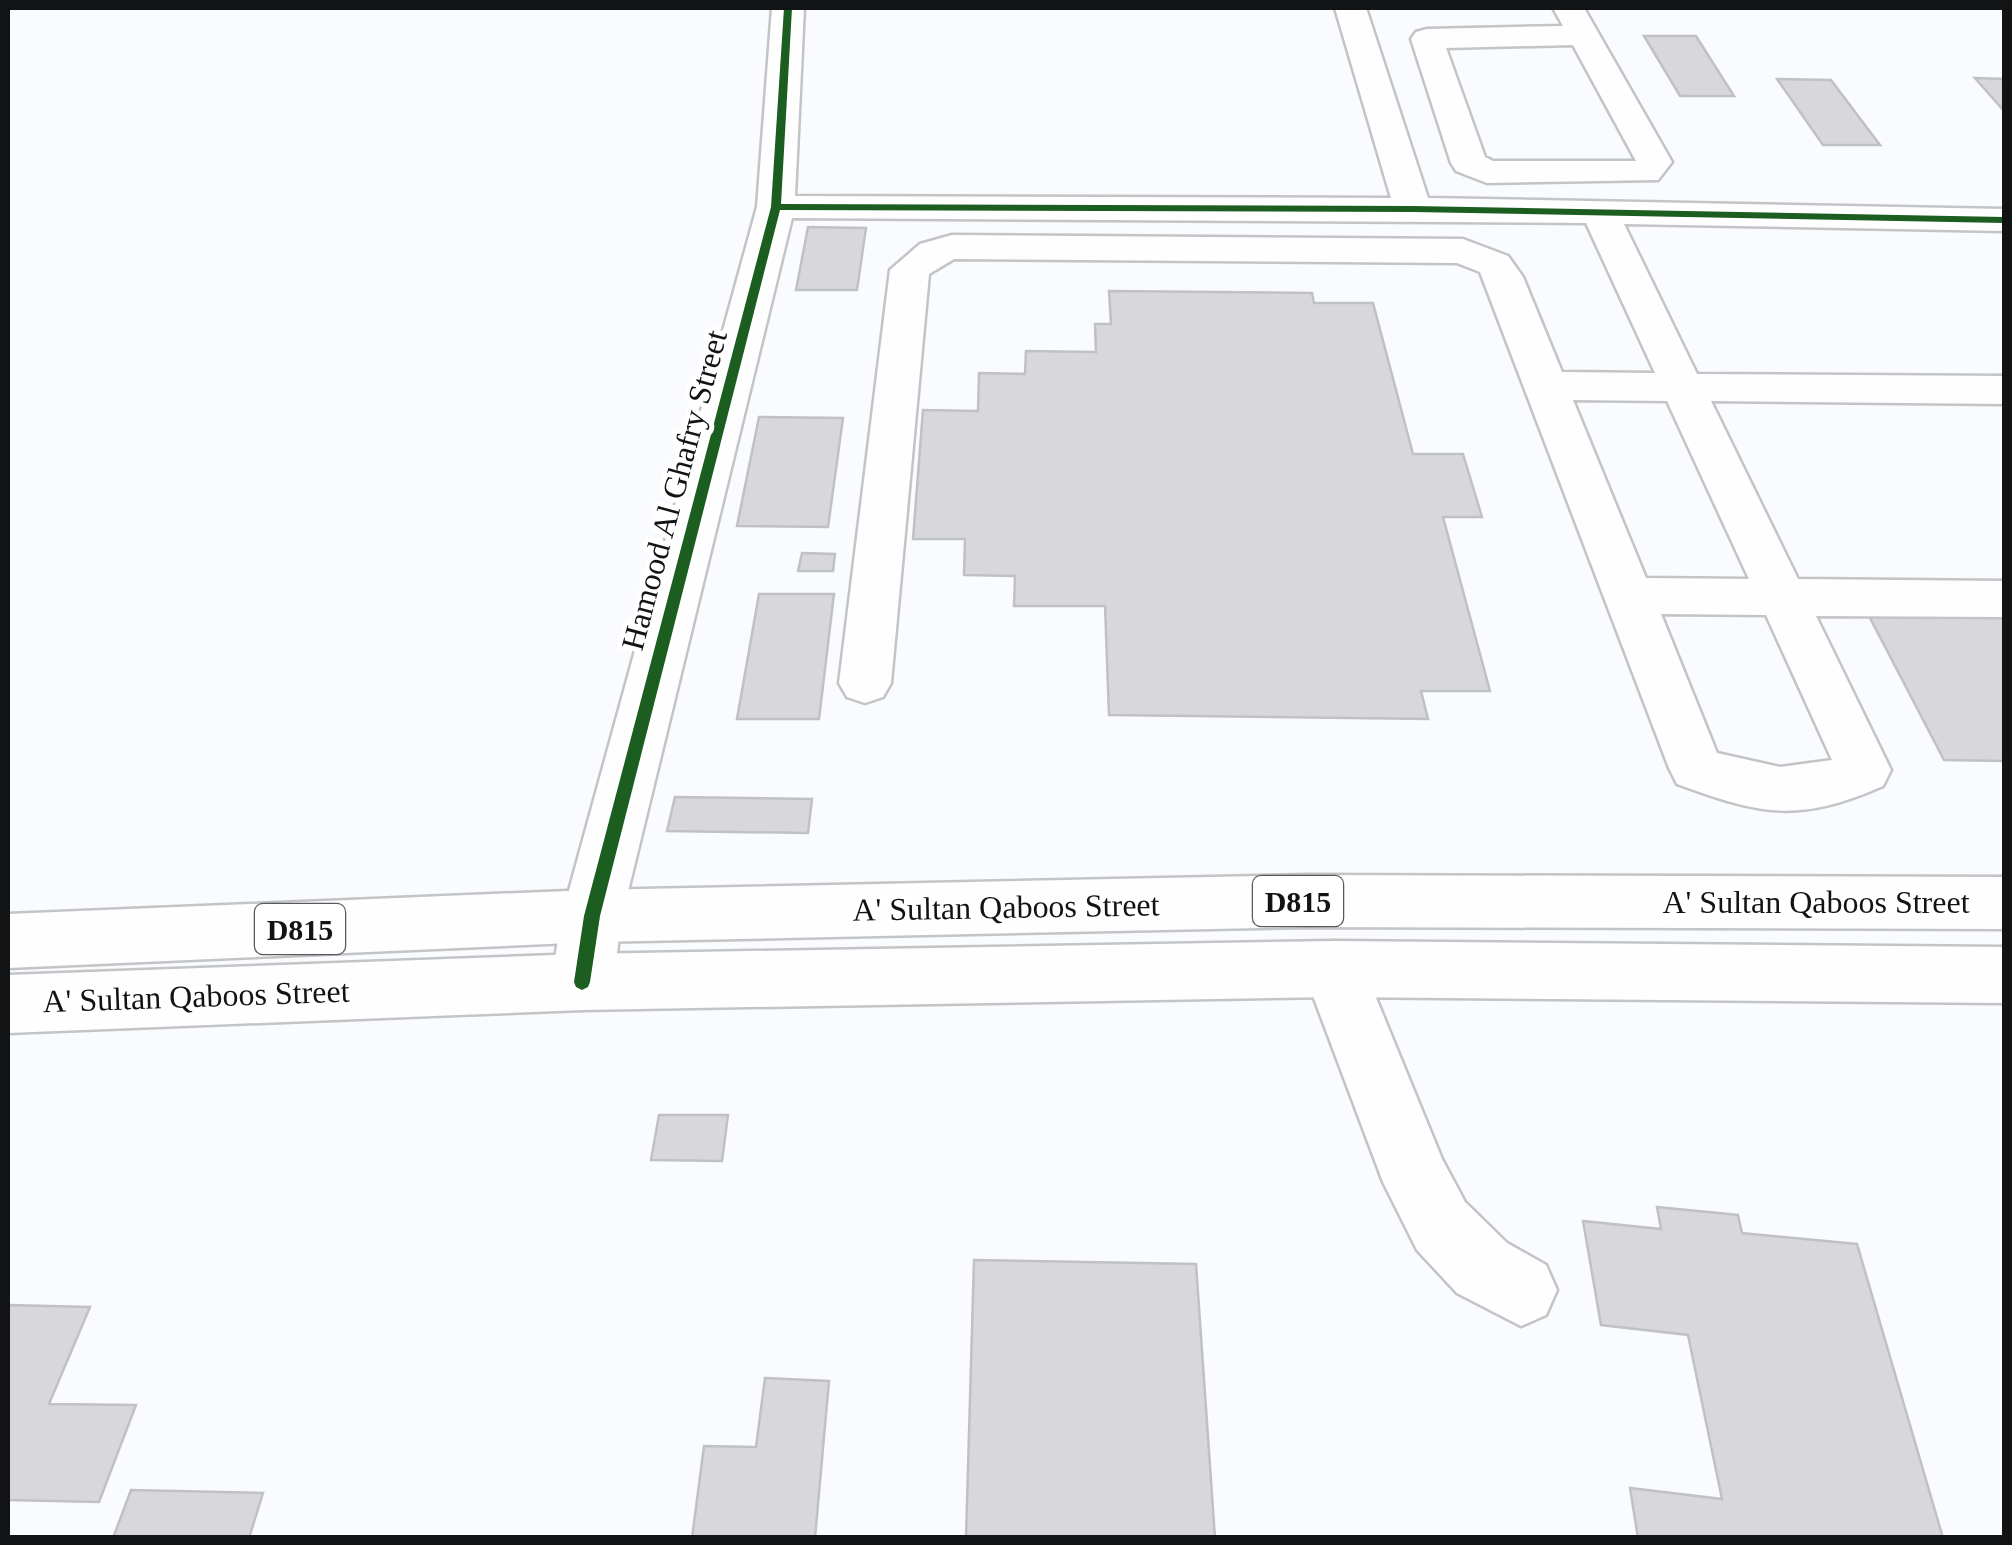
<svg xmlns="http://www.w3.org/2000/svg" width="2012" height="1545" viewBox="0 0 2012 1545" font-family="'Times New Roman',serif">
	<rect width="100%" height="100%" fill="#f9fbfe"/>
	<path fill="#d8d8db" stroke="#c0c1c3" stroke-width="2.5" d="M 1644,36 L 1696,36 L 1734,96 L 1680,96 Z
		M 1975,78 L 2004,79 L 2004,111 Z
		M 1777,79 L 1831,80 L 1880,145 L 1823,145 Z
		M 808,227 L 866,228 L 857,290 L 796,290 Z
		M 1109,291 L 1312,293 L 1314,303 L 1373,303 L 1413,454 L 1463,454 L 1482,517 L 1443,517 L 1490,691 L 1421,691 L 1428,719 L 1109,715 L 1105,606 L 1014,606 L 1015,576 L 964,575 L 965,539 L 913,539 L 923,410 L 978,411 L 979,373 L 1025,374 L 1026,351 L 1096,352 L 1095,324 L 1111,324 Z
		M 759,417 L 843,418 L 828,527 L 737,526 Z
		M 802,553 L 835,554 L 833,571 L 798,571 Z
		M 759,594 L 834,594 L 819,719 L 737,719 Z
		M 1869,616 L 2004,618 L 2004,761 L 1944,760 Z
		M 675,797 L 812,799 L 808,833 L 667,831 Z
		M 659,1115 L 728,1115 L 722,1161 L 651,1160 Z
		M 1657,1207 L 1738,1215 L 1742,1233 L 1857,1244 L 1943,1538 L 1638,1538 L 1630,1488 L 1722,1499 L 1688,1335 L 1601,1325 L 1583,1221 L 1661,1229 Z
		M 974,1260 L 1196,1264 L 1215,1538 L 966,1538 Z
		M 8,1305 L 90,1307 L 49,1404 L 136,1405 L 99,1502 L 8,1500 Z
		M 765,1378 L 829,1381 L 815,1538 L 692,1538 L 704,1446 L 756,1447 Z
		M 131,1490 L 263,1493 L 249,1538 L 113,1538 Z"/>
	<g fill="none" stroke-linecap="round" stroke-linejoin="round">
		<g stroke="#c3c4c6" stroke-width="5">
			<path id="minor" d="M 772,8 L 804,8 L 795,196 L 1391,198 L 1335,8 L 1366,8 L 1428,198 L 2004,209 L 2004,231 L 1624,224 L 1697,374 L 2004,376 L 2004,404 L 1711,401 L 1798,579 L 2004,581 L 2004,617 L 1816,616 L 1891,770 L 1883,786 C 1799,823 1761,815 1677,784 L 1669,768 L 1480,272 L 1457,263 L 954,259 L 929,274 L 891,683 L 883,697 L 865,703 L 847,697 L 839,683 L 890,270 L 920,244 L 952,235 L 1463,239 L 1508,256 L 1523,277 L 1562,372 L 1655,373 L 1586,223 L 792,218 L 622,916 L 613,982 L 604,1002 L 582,1010 L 560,1002 L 551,982 L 562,916 L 757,207 ZM 1573,400 L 1667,401 L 1749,579 L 1646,578 ZM 1661,614 L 1766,615 L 1832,760 L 1780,767 L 1717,753 Z
				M 1553,8 L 1584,8 L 1672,162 L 1658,180 L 1487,183 L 1456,171 L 1451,163 L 1411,39 L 1416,32 L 1427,29 L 1563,26 ZM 1573,45 L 1636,161 L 1493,161 L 1485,157 L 1446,48 Z
				M 1334,941 L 1356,949 L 1442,1159 L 1465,1202 L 1507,1243 L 1546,1265 L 1557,1290 L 1546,1315 L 1521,1326 L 1457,1293 L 1417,1250 L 1383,1182 L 1303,969 L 1312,949 Z"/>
		</g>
		<g stroke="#c3c4c6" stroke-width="5">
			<path id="major" d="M 1306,875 L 2004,877 L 2004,929 L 1306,927 L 592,942 L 8,968 L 8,914 L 592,890 Z
				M 1334,941 L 2004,947 L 2004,1003 L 1334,997 L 582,1010 L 8,1033 L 8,975 L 582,954 Z"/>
		</g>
		<use href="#minor" fill="#fefeff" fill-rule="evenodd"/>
		<use href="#major" fill="#fefeff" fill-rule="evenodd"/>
		<g stroke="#fff" stroke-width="6">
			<path id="cycleway" d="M 784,8 L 792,8 L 781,204 L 1413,206 L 2004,217 L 2004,223 L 1413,212 L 780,210 L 600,916 L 590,982 L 588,987 L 582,990 L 576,987 L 574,982 L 584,916 L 771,207 Z"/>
		</g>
		<use href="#cycleway" fill="#1b5e20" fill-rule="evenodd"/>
	</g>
	<g text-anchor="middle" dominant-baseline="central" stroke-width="10" stroke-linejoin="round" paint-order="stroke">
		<g fill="#fff" stroke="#585a5a" stroke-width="2.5">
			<rect x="1253" y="876" width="90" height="50" rx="8"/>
			<rect x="255" y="904" width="90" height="50" rx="8"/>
		</g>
		<g font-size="30" font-weight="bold" fill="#111314">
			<text x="1298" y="901">D815</text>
			<text x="300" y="929">D815</text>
		</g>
		<g font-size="32" fill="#111314" stroke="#fff">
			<text transform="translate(674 490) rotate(-75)">Hamood Al Ghafry Street</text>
			<text x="1816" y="902">A' Sultan Qaboos Street</text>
			<text transform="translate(1006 907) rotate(-1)">A' Sultan Qaboos Street</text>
			<text transform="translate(196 996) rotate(-2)">A' Sultan Qaboos Street</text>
		</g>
	</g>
	<rect width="2012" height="1545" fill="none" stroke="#111314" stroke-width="20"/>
</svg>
